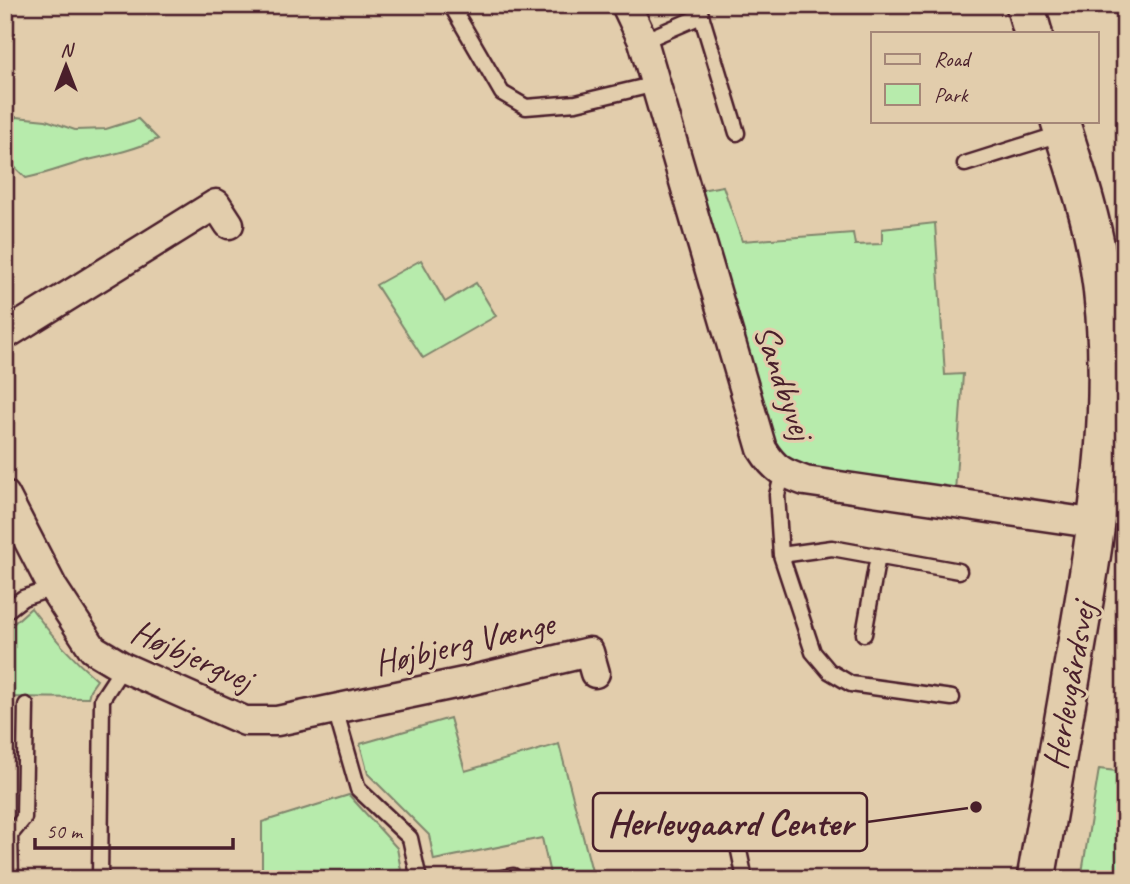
<svg xmlns="http://www.w3.org/2000/svg" width="1130" height="884" viewBox="0 0 1130 884" font-family="Caveat,sans-serif">
	<rect width="100%" height="100%" fill="#e2cdac"/>
	<filter id="ink" filterUnits="userSpaceOnUse"><feTurbulence type="fractalNoise" baseFrequency=".0143" numOctaves="2"/><feDisplacementMap in="SourceGraphic" scale="14" xChannelSelector="R" yChannelSelector="G"/><feConvolveMatrix kernelMatrix="1 2 1 2 8 2 1 2 1" color-interpolation-filters="sRGB"/></filter>
	<g filter="url(#ink)">
		<path fill="#b7ebac" stroke="#80856c" stroke-width="2" d="M 16,117 L 46,120 L 75,130 L 106,129 L 138,119 L 158,139 C 134,150 110,155 84,161 C 64,167 46,174 26,178 L 5,158 L 5,123 Z
			M 723,186 L 742,241 L 853,233 L 855,245 L 882,244 L 882,229 L 935,223 L 945,375 L 963,374 L 955,492 L 792,463 L 776,452 L 695,191 Z
			M 421,260 L 445,302 L 476,283 L 496,316 L 423,358 L 376,285 Z
			M 31,608 C 51,635 71,658 97,680 L 90,690 L 88,698 L 5,697 L 5,636 L 13,624 Z
			M 450,718 L 465,771 L 559,744 L 594,879 L 551,879 L 542,838 L 434,860 L 429,835 L 368,774 L 360,744 Z
			M 1099,769 L 1125,772 L 1125,879 L 1081,879 Z
			M 349,795 L 397,848 L 401,870 L 356,879 L 262,879 L 262,822 Z"/>
		<g fill="none" stroke-linecap="round" stroke-linejoin="round">
			<g stroke="#4a1f2b" stroke-width="19">
				<path id="service" d="M 451,5 L 502,93 L 526,107 L 576,103 L 656,84
					M 698,5 L 737,133
					M 643,41 L 701,16
					M 965,164 L 1063,133
					M 783,473 L 777,495 L 781,555 L 813,652 L 829,671 L 851,684 L 952,698
					M 781,555 L 832,548 L 959,571
					M 5,612 L 23,598 L 53,588
					M 864,634 L 878,556
					M 335,709 L 358,789 L 410,838 L 419,879
					M 6,829 L 10,835 L 11,879
					M 10,835 L 24,818 L 26,705
					M 739,851 L 745,879
					M 100,879 L 102,699 L 123,667
					M 497,879 L 513,876 L 514,879"/>
			</g>
			<g stroke="#4a1f2b" stroke-width="33">
				<path id="minor" d="M 626,5 L 643,41 L 762,449 C 775,470 783,473 805,481 L 1098,524
					M 5,335 L 216,204 L 229,224
					M 5,495 L 53,588 L 93,649 L 123,667 L 245,721 L 277,721 L 464,682 L 589,652 L 595,673"/>
			</g>
			<g stroke="#4a1f2b" stroke-width="42">
				<path id="tertiary" d="M 1025,5 L 1033,33
					M 1036,879 C 1050,800 1063,722 1077,643 C 1099,515 1120,389 1098,259 C 1090,212 1074,166 1060,121"/>
			</g>
			<use href="#service" stroke="#e2cdac" stroke-width="14"/>
			<use href="#minor" stroke="#e2cdac" stroke-width="28"/>
			<use href="#tertiary" stroke="#e2cdac" stroke-width="37"/>
		</g>
	</g>
	<g text-anchor="middle" dominant-baseline="central" stroke-width="6" stroke-linejoin="round" paint-order="stroke">
		<g font-size="35" fill="#4a1f2b" stroke="#e2cdac">
			<text transform="translate(784 382) rotate(71)">Sandbyvej</text>
			<text transform="translate(464 643) rotate(-13)">Højbjerg Vænge</text>
			<text transform="translate(192 655) rotate(24)">Højbjergvej</text>
			<text transform="translate(1069 686) rotate(-80)">Herlevgårdsvej</text>
		</g>
	</g>
	<path fill="none" stroke="#4a1f2b" stroke-width="2.5" d="M976 807L867 822"/>
	<circle fill="#4a1f2b" stroke="#e2cdac" stroke-width="2.5" cx="976" cy="807" r="7"/>
	<rect fill="#e2cdac" stroke="#4a1f2b" stroke-width="2.5" x="593" y="793" width="274" height="58" rx="7"/>
	<g font-size="37" text-anchor="middle" font-weight="bold" fill="#4a1f2b">
		<text x="730" y="835">Herlevgaard Center</text>
	</g>
	<rect width="1130" height="884" fill="none" stroke="#e2cdac" stroke-width="28"/>
	<rect x="14" y="14" width="1102" height="856" fill="none" stroke="#4a1f2b" stroke-width="2.5" filter="url(#ink)"/>
	<rect x="871" y="32" width="228" height="91" fill="#e2cdac" stroke="#a58778" stroke-width="2"/>
	<rect x="885" y="54" width="35" height="10" fill="#e2cdac" stroke="#a58778" stroke-width="2"/>
	<text x="934" y="66" font-size="21" fill="#4a1f2b">Road</text>
	<rect x="885" y="84" width="35" height="21" fill="#b7ebac" stroke="#a58778" stroke-width="2"/>
	<text x="934" y="102" font-size="21" fill="#4a1f2b">Park</text>
	<g transform="translate(66 66)" stroke="#e2cdac" stroke-width="5" paint-order="stroke">
	<path d="M0-5L12 26L0 18L-12 26Z" fill="#4a1f2b"/>
	<text y="-10" font-size="19" font-weight="bold" text-anchor="middle" fill="#4a1f2b">N</text>
	</g>
	<path d="M35 838v10h198v-10" fill="none" stroke="#4a1f2b" stroke-width="3.5"/>
	<text x="46" y="838" font-size="21" fill="#4a1f2b" stroke="#e2cdac" stroke-width="5" paint-order="stroke">50 m</text>
</svg>
